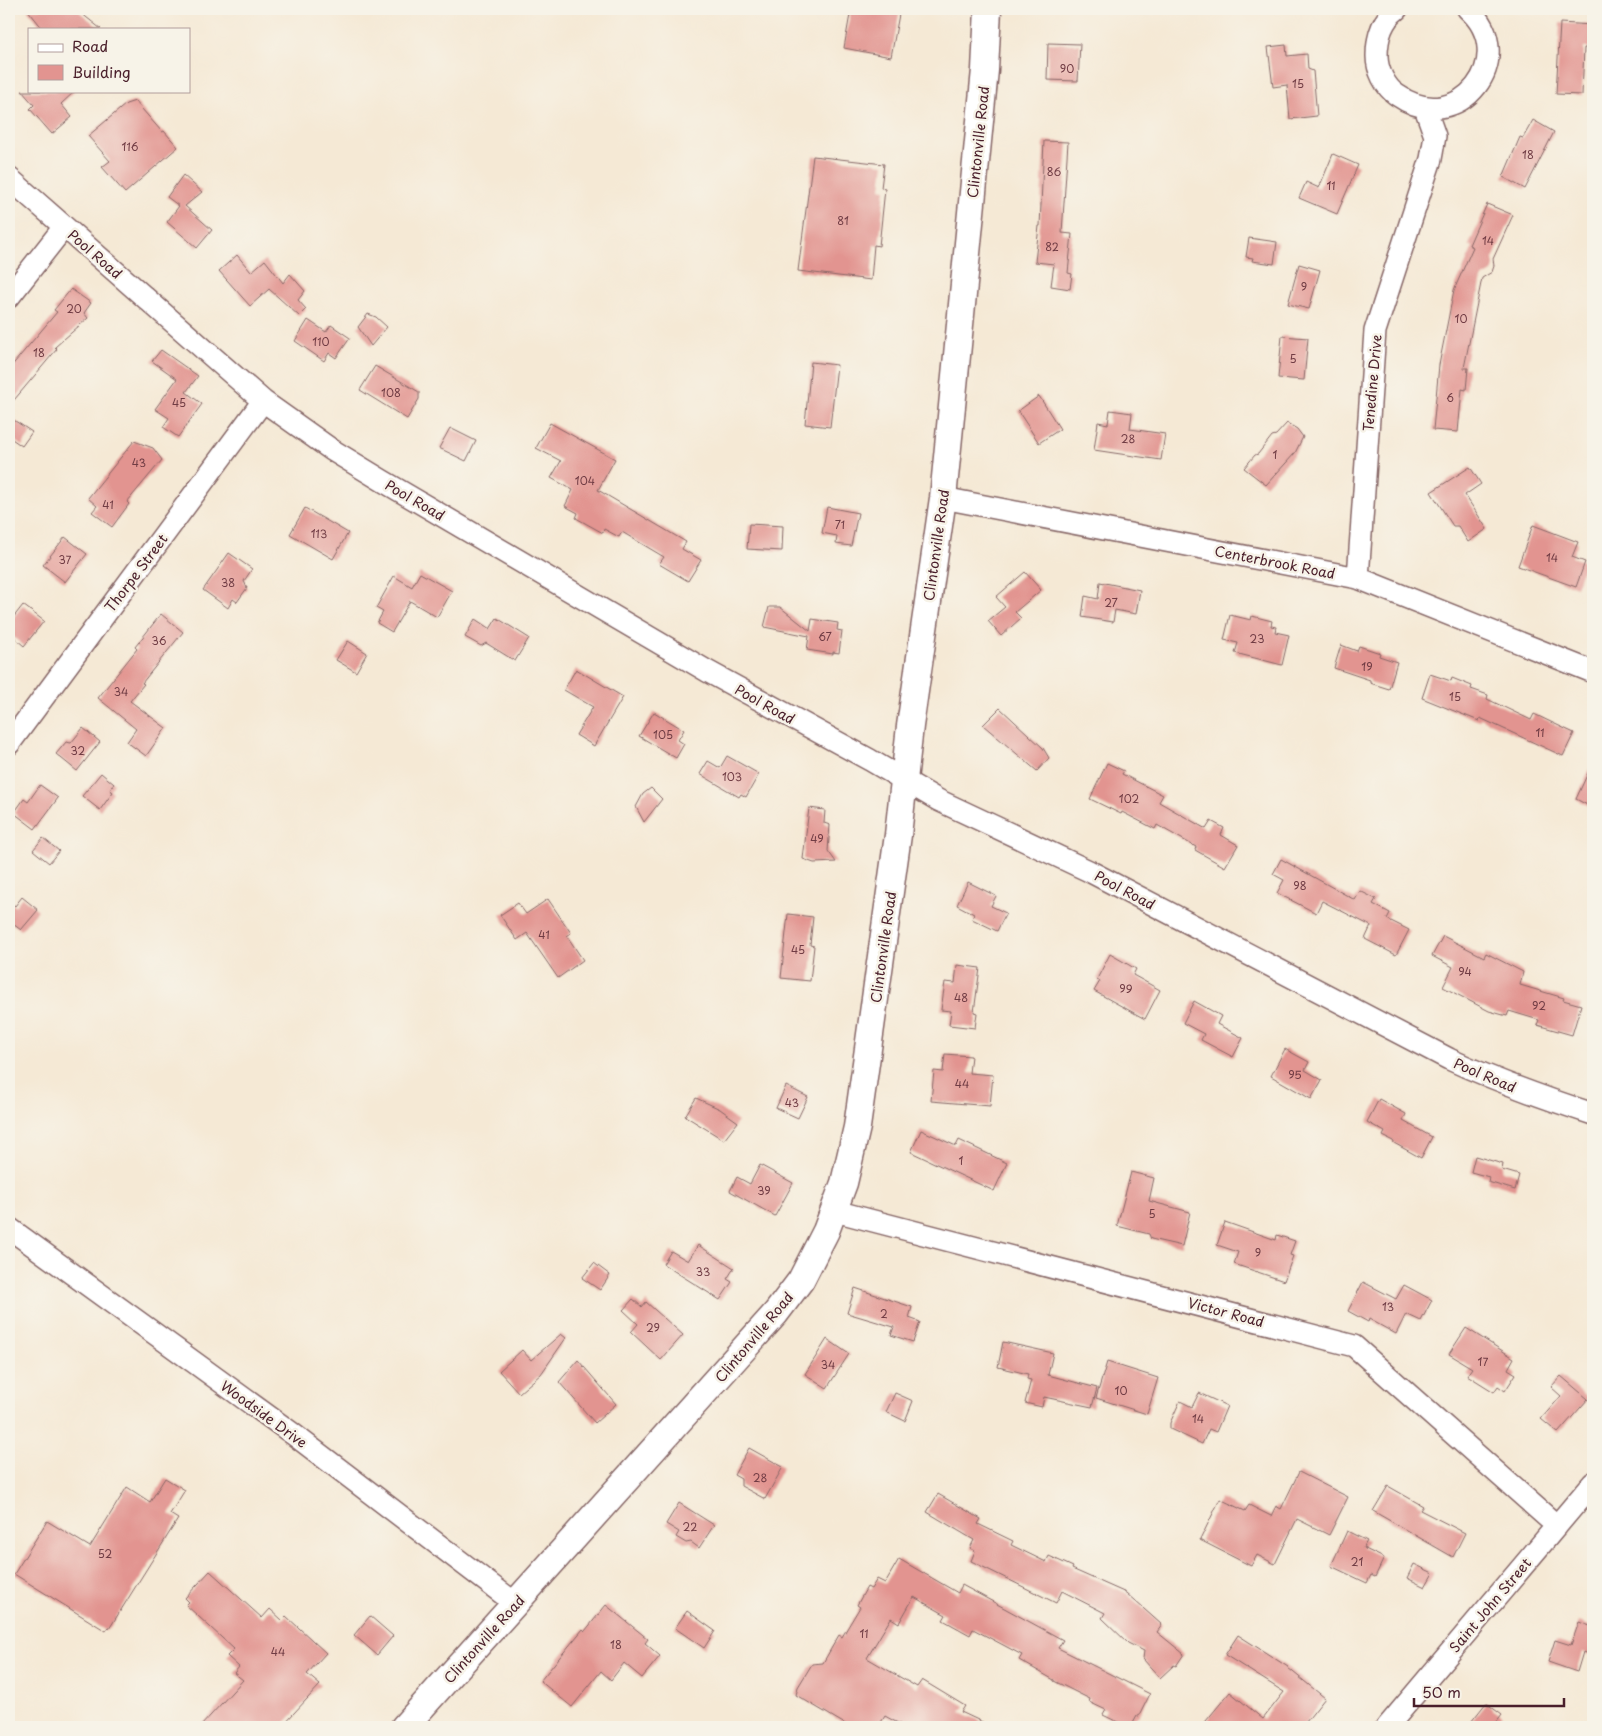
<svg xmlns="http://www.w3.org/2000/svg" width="1602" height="1736" viewBox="0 0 1602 1736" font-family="'Playpen Sans',sans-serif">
	<rect width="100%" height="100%" fill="#f7f3e8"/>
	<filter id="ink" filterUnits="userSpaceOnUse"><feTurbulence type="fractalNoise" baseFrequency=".02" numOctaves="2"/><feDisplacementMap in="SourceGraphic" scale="10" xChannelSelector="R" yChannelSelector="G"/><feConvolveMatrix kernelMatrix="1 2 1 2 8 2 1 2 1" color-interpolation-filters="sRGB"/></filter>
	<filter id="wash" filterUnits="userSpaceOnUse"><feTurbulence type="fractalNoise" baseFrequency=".0096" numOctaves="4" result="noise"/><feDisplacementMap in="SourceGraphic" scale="20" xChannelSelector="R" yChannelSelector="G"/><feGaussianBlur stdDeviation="1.12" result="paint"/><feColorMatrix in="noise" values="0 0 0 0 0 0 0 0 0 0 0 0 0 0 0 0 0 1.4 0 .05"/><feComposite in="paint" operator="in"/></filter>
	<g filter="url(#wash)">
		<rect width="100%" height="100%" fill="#f5e9d5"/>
		<g id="blocks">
			<path fill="#e29490" d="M 27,9 L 76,9 L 101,29 L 43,29 Z
				M 851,9 L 900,9 L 891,57 L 844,48 Z
				M 1560,23 L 1593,25 L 1593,48 L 1584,48 L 1582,95 L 1556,94 Z
				M 1048,43 L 1080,44 L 1078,81 L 1047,80 Z
				M 1286,45 L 1287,56 L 1307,54 L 1308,69 L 1313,71 L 1317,116 L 1290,119 L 1287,85 L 1273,87 L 1268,47 Z
				M 22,91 L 75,91 L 61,104 L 72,117 L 52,134 L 30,109 L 34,105 Z
				M 135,101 L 162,132 L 164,131 L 178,147 L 125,193 L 102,167 L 110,161 L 88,136 L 126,104 Z
				M 1533,120 L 1554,132 L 1525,189 L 1503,177 L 1520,137 L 1523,138 Z
				M 1044,141 L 1068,142 L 1062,233 L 1072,234 L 1068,273 L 1072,274 L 1070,289 L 1051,286 L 1054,264 L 1035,262 L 1039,226 L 1040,226 Z
				M 1333,154 L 1358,165 L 1337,214 L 1299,198 L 1306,182 L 1319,188 Z
				M 813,156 L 884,164 L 881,188 L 885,189 L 879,246 L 874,245 L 871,280 L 798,271 Z
				M 183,175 L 202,192 L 185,206 L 212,230 L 197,248 L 167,222 L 179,206 L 167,197 Z
				M 1487,204 L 1513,215 L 1493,259 L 1494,266 L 1492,272 L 1482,278 L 1464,368 L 1468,368 L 1466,390 L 1462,389 L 1458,432 L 1433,430 L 1439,365 L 1454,290 L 1473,247 L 1469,245 Z
				M 1249,238 L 1277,242 L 1274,264 L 1252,261 L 1253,258 L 1246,257 Z
				M 237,255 L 251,272 L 265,260 L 283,283 L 290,274 L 305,291 L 298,300 L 306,309 L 299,316 L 269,289 L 250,306 L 219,271 Z
				M 1299,264 L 1320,270 L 1309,309 L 1288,304 Z
				M 71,289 L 91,303 L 84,313 L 88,318 L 55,347 L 57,349 L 9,406 L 9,369 L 57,312 L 54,310 Z
				M 368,314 L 376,317 L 387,327 L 371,346 L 358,327 Z
				M 308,320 L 326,332 L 331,325 L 350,338 L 336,358 L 329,353 L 324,361 L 295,341 Z
				M 1282,336 L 1308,338 L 1304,380 L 1278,378 Z
				M 161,350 L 198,376 L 186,392 L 202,404 L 178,437 L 163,427 L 169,418 L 155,409 L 177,379 L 152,361 Z
				M 811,362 L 837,365 L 830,427 L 805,424 Z
				M 375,366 L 419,392 L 419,399 L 407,419 L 360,390 Z
				M 1039,396 L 1060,429 L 1039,443 L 1018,411 Z
				M 1110,410 L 1132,413 L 1130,429 L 1165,434 L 1161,460 L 1094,450 L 1098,422 L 1108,424 Z
				M 9,417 L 32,432 L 22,446 L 9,437 Z
				M 550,423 L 615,459 L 598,490 L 686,542 L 682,549 L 701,560 L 688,581 L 659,564 L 664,557 L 622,532 L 619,537 L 604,529 L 603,533 L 576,518 L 578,513 L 565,506 L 573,490 L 551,478 L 561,461 L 536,448 Z
				M 1287,423 L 1297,429 L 1303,437 L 1295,453 L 1266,485 L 1244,468 L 1255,455 L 1258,454 L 1272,436 L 1276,435 Z
				M 450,428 L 476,441 L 466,461 L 439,448 Z
				M 134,441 L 153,448 L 162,460 L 127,502 L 129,504 L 112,527 L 92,512 L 97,506 L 88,498 Z
				M 1470,467 L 1481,484 L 1465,495 L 1487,529 L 1468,542 L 1458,526 L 1453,526 L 1431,492 Z
				M 827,507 L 858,513 L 851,546 L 836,544 L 837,536 L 822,533 Z
				M 305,508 L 348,533 L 333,559 L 290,534 Z
				M 749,524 L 783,526 L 782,551 L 747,549 Z
				M 1533,525 L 1578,542 L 1572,557 L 1585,562 L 1576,587 L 1518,566 Z
				M 65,537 L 87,554 L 65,582 L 43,565 Z
				M 229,553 L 252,569 L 244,581 L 247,588 L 237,602 L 233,599 L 228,608 L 203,590 Z
				M 1025,572 L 1041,590 L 1015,612 L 1021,618 L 1001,636 L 988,621 L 1005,607 L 996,597 Z
				M 420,573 L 452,591 L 437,617 L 410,601 L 392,632 L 377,623 L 383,612 L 376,608 L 394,576 L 412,587 Z
				M 1100,582 L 1140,590 L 1136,614 L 1115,610 L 1113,622 L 1082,617 L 1085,596 L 1098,599 Z
				M 23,605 L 44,621 L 24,646 L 9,633 L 9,623 Z
				M 769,607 L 780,607 L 810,631 L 812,619 L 838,623 L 837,630 L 842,631 L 839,653 L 833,652 L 833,654 L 807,650 L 809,636 L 764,627 Z
				M 161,614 L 183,632 L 142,683 L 144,684 L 130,701 L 166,728 L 146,756 L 127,742 L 136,729 L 98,698 L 137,649 L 135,647 Z
				M 1230,615 L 1251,620 L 1252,616 L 1272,621 L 1271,626 L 1276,627 L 1275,632 L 1289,635 L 1282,665 L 1235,653 L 1238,643 L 1224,640 Z
				M 497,618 L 529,638 L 515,661 L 486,643 L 481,646 L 465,637 L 475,619 L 490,629 Z
				M 348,641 L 367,653 L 356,672 L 336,660 Z
				M 1341,645 L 1357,651 L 1359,646 L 1380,653 L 1379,656 L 1397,662 L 1389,689 L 1370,683 L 1370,680 L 1334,668 Z
				M 576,669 L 623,697 L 594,746 L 576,735 L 593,707 L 564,690 Z
				M 1430,674 L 1451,681 L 1452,678 L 1472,686 L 1471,689 L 1488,695 L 1487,699 L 1531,720 L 1534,714 L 1574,733 L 1563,756 L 1480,718 L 1479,721 L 1422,698 Z
				M 1000,708 L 1043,748 L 1049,758 L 1037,771 L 983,725 Z
				M 654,712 L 684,730 L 678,740 L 684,744 L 676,758 L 639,736 Z
				M 83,728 L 100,742 L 77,771 L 56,754 L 66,742 L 71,743 Z
				M 727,756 L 759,774 L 746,797 L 741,794 L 739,797 L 700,774 L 708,761 L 720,768 Z
				M 1593,762 L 1593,808 L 1576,799 Z
				M 1107,763 L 1124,771 L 1122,774 L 1163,795 L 1159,802 L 1206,829 L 1211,821 L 1224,828 L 1221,835 L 1238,845 L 1225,867 L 1195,850 L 1196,847 L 1157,825 L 1155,829 L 1122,812 L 1121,814 L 1090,799 Z
				M 101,773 L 114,784 L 110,790 L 113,792 L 100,810 L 82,796 Z
				M 40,785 L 58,798 L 35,829 L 14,813 L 24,799 L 28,802 Z
				M 651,788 L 662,799 L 644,822 L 636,807 L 643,794 Z
				M 809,808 L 825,810 L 824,823 L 830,825 L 828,851 L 836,862 L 814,863 L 803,859 Z
				M 43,838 L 59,851 L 49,863 L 33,850 Z
				M 1281,859 L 1355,900 L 1360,891 L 1376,899 L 1373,904 L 1390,913 L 1387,919 L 1409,930 L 1396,955 L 1365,939 L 1371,926 L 1322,901 L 1316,913 L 1277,893 L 1284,880 L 1273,874 Z
				M 968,882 L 996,896 L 991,906 L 1006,913 L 997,931 L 972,919 L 974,914 L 957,905 Z
				M 22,897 L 38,910 L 21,930 L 9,921 L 9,901 L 15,906 Z
				M 548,899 L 571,933 L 567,936 L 583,960 L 558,978 L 527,933 L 517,940 L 500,915 L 518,903 L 526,914 Z
				M 788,914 L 813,917 L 810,945 L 814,946 L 810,981 L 781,978 Z
				M 1443,936 L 1484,957 L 1486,953 L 1523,972 L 1520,985 L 1564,998 L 1563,1000 L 1581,1005 L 1572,1035 L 1537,1025 L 1539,1020 L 1509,1011 L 1507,1016 L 1489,1011 L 1443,987 L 1453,967 L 1432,956 Z
				M 1110,954 L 1136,969 L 1133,975 L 1160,990 L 1145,1019 L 1094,991 L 1100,981 L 1097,979 Z
				M 957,965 L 980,968 L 974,1012 L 977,1013 L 975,1028 L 949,1025 L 951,1011 L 941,1010 L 945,982 L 955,983 Z
				M 1194,1001 L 1221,1016 L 1217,1024 L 1243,1038 L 1233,1057 L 1201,1040 L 1204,1034 L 1183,1023 Z
				M 1285,1049 L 1309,1062 L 1305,1070 L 1322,1080 L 1311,1099 L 1271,1076 Z
				M 945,1054 L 971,1056 L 969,1073 L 993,1075 L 990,1106 L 931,1101 L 934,1071 L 943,1072 Z
				M 786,1086 L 808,1097 L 798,1118 L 776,1108 Z
				M 696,1098 L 720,1109 L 738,1122 L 724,1140 L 685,1116 Z
				M 1379,1099 L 1406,1114 L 1403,1121 L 1432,1137 L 1421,1158 L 1394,1143 L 1393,1141 L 1383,1136 L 1385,1132 L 1367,1122 Z
				M 921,1130 L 956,1146 L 959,1140 L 1007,1163 L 994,1191 L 911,1152 Z
				M 1475,1156 L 1503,1164 L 1502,1170 L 1519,1175 L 1515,1190 L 1488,1182 L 1489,1177 L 1471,1172 Z
				M 760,1165 L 793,1183 L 775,1216 L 730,1191 L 737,1177 L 750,1184 Z
				M 1131,1172 L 1154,1178 L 1149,1201 L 1190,1212 L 1182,1246 L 1151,1239 L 1149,1234 L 1117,1226 Z
				M 1225,1222 L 1276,1240 L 1277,1235 L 1295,1241 L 1290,1255 L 1293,1256 L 1284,1281 L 1234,1264 L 1238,1252 L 1217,1245 Z
				M 698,1245 L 734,1268 L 727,1279 L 732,1282 L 720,1300 L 663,1264 L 671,1251 L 688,1261 Z
				M 594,1263 L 610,1275 L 600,1290 L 582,1278 Z
				M 1363,1282 L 1396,1299 L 1404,1285 L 1432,1300 L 1421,1321 L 1406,1314 L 1396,1334 L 1369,1319 L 1368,1322 L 1348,1311 Z
				M 855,1288 L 912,1307 L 909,1318 L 920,1322 L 913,1342 L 891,1335 L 894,1327 L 847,1313 Z
				M 633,1299 L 642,1307 L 646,1302 L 683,1335 L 661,1360 L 631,1332 L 638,1324 L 623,1310 Z
				M 1466,1328 L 1514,1358 L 1508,1369 L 1516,1374 L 1505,1391 L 1498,1386 L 1494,1392 L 1467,1375 L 1472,1368 L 1449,1354 Z
				M 561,1334 L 566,1338 L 541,1374 L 519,1393 L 499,1371 L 522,1350 L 531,1360 Z
				M 827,1339 L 849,1354 L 827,1388 L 805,1374 Z
				M 1003,1342 L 1053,1353 L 1048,1375 L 1097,1388 L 1092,1407 L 1044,1397 L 1042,1407 L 1025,1403 L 1031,1380 L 1027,1379 L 1028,1374 L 998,1367 Z
				M 578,1360 L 616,1404 L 595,1423 L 559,1382 Z
				M 1107,1362 L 1158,1378 L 1147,1414 L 1096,1398 Z
				M 1561,1376 L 1588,1399 L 1558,1433 L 1541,1419 L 1561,1396 L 1551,1387 Z
				M 895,1393 L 913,1401 L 905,1421 L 886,1412 Z
				M 1199,1393 L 1227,1406 L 1216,1432 L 1209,1429 L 1202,1444 L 1170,1429 L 1170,1423 L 1180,1401 L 1192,1407 Z
				M 749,1448 L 783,1467 L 765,1499 L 741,1486 L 741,1479 L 734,1475 Z
				M 1299,1472 L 1348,1497 L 1329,1535 L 1297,1519 L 1275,1564 L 1257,1555 L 1251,1566 L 1200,1540 L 1220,1499 L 1245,1511 L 1249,1505 L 1271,1516 L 1276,1506 L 1281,1509 Z
				M 165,1478 L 185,1490 L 170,1514 L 178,1519 L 109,1629 L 108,1628 L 106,1631 L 14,1574 L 47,1521 L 90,1547 L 127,1487 L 150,1502 Z
				M 1388,1486 L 1423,1506 L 1420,1510 L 1465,1533 L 1453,1557 L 1373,1511 Z
				M 938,1494 L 981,1519 L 978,1524 L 1013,1541 L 1011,1545 L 1046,1562 L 1049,1556 L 1073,1567 L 1072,1569 L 1126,1593 L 1162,1625 L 1157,1632 L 1184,1654 L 1176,1666 L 1174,1665 L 1160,1678 L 1143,1659 L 1144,1651 L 1128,1643 L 1102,1618 L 1105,1613 L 1062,1591 L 1056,1603 L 971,1561 L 975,1551 L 970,1548 L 974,1540 L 927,1512 Z
				M 679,1503 L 714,1525 L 699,1548 L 691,1542 L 686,1543 L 676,1537 L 679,1532 L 666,1524 Z
				M 1347,1531 L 1367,1541 L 1363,1548 L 1384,1558 L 1375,1577 L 1371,1575 L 1367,1583 L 1331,1566 Z
				M 899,1559 L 958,1593 L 962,1585 L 1063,1640 L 1058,1648 L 1150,1694 L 1139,1716 L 1137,1716 L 1131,1727 L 1128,1727 L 1103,1715 L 1106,1710 L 1089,1702 L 1090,1699 L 1054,1681 L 1054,1680 L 1019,1660 L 1022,1655 L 973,1629 L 970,1635 L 943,1620 L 946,1615 L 914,1597 L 899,1623 L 891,1618 L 867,1658 L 917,1687 L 922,1680 L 965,1706 L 961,1712 L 993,1727 L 905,1727 L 885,1716 L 878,1727 L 850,1727 L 796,1695 L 798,1687 L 812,1664 L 823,1663 L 839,1635 L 842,1637 L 860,1607 L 857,1605 L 867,1587 L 871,1589 L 877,1579 L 885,1583 Z
				M 1414,1564 L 1433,1573 L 1425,1587 L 1407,1578 Z
				M 210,1571 L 262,1618 L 270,1609 L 282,1620 L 286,1616 L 326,1653 L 307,1674 L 320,1685 L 281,1727 L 200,1727 L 243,1680 L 234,1673 L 239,1667 L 227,1656 L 234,1649 L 186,1605 L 189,1602 L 185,1598 Z
				M 606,1605 L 648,1639 L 645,1643 L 660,1656 L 642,1678 L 624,1663 L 611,1680 L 601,1671 L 572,1707 L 540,1681 L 583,1629 L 585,1631 Z
				M 687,1611 L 715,1631 L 704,1648 L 675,1628 Z
				M 370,1616 L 393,1636 L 377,1655 L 354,1635 Z
				M 1579,1622 L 1593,1627 L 1593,1644 L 1590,1655 L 1583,1652 L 1577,1672 L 1548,1662 L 1555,1640 L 1571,1645 Z
				M 1238,1635 L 1288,1667 L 1288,1668 L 1325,1698 L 1302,1727 L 1201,1727 L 1230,1692 L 1263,1719 L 1284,1692 L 1225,1655 Z
				M 1486,1703 L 1502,1715 L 1493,1727 L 1467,1727 Z"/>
		</g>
	</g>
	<g filter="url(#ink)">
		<use href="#blocks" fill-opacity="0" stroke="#866666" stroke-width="1"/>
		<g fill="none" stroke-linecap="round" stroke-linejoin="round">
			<g stroke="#866666" stroke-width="24">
				<path id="minor" d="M 1397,9 C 1382,20 1377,38 1377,56 C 1377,70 1385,87 1397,95 C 1460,139 1521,56 1468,9
					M 9,178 L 263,401 L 332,450 L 383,481 L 707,671 L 870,760 L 938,800 L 1089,871 L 1449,1059 C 1496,1081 1544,1098 1593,1114
					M 9,297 L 64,227
					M 943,498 L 1358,578 L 1593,672
					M 1358,578 L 1375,331 L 1431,159 L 1435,136 L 1425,108
					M 9,744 L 263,401
					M 835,1211 L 1354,1346 L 1557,1526
					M 9,1228 L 293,1434 L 516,1604
					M 1387,1727 L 1593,1483"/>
			</g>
			<g stroke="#866666" stroke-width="29">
				<path id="major" d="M 404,1727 L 776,1313 L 801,1280 L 826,1231 L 844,1183 L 857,1127 L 898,835 L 910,726 L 943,498 L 985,70 L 988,9"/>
			</g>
			<use href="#minor" stroke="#fff" stroke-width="21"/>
			<use href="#major" stroke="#fff" stroke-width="26"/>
		</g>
	</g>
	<g text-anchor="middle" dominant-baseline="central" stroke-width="5" stroke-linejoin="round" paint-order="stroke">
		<g font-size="11" fill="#703c44">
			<text x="1067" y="68">90</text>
			<text x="1298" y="83">15</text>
			<text x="130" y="146">116</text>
			<text x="1528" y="154">18</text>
			<text x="1054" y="171">86</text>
			<text x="1331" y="185">11</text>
			<text x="843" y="220">81</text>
			<text x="1488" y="240">14</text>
			<text x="1052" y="246">82</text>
			<text x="1304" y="286">9</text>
			<text x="74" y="308">20</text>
			<text x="1461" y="318">10</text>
			<text x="321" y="341">110</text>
			<text x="39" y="352">18</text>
			<text x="1293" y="358">5</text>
			<text x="391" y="392">108</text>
			<text x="1450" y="397">6</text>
			<text x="179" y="402">45</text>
			<text x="1128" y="438">28</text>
			<text x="1275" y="454">1</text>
			<text x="139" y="462">43</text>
			<text x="585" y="480">104</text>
			<text x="108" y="504">41</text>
			<text x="840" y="524">71</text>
			<text x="319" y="533">113</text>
			<text x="1552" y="557">14</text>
			<text x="65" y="559">37</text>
			<text x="228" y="582">38</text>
			<text x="1111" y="602">27</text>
			<text x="825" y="636">67</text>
			<text x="1257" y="638">23</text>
			<text x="159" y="640">36</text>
			<text x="1367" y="666">19</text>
			<text x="121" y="691">34</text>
			<text x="1455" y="696">15</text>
			<text x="1540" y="732">11</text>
			<text x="663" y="734">105</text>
			<text x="78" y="750">32</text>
			<text x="732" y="776">103</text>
			<text x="1129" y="798">102</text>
			<text x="817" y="838">49</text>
			<text x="1300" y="885">98</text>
			<text x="544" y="934">41</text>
			<text x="798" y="949">45</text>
			<text x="1465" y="971">94</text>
			<text x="1126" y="988">99</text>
			<text x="961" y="997">48</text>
			<text x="1539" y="1005">92</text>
			<text x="1295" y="1074">95</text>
			<text x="962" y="1083">44</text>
			<text x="792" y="1102">43</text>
			<text x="961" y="1160">1</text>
			<text x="764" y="1190">39</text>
			<text x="1152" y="1213">5</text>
			<text x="1258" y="1252">9</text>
			<text x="703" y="1271">33</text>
			<text x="1388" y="1306">13</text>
			<text x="884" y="1313">2</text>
			<text x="653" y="1327">29</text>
			<text x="1483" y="1361">17</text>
			<text x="828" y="1364">34</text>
			<text x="1121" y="1390">10</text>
			<text x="1198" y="1418">14</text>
			<text x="760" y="1477">28</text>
			<text x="690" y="1526">22</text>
			<text x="105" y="1553">52</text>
			<text x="1357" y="1561">21</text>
			<text x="864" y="1633">11</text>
			<text x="616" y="1644">18</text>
			<text x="278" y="1651">44</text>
		</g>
		<g font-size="14" fill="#4a1f2b" stroke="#f7f3e8">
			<text transform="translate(978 142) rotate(-84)">Clintonville Road</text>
			<text transform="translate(95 254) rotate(41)">Pool Road</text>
			<text transform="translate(1372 383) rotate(-85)">Tenedine Drive</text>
			<text transform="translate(415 500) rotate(30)">Pool Road</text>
			<text transform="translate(936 545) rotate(-82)">Clintonville Road</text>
			<text transform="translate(1275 562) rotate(11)">Centerbrook Road</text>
			<text transform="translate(136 573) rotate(-53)">Thorpe Street</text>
			<text transform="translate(765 704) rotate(29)">Pool Road</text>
			<text transform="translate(1125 890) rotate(28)">Pool Road</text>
			<text transform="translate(883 947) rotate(-82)">Clintonville Road</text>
			<text transform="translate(1485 1075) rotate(23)">Pool Road</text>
			<text transform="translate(1226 1312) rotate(15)">Victor Road</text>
			<text transform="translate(754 1337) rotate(-50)">Clintonville Road</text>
			<text transform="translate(264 1414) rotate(36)">Woodside Drive</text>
			<text transform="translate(1490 1605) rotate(-50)">Saint John Street</text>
			<text transform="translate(484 1639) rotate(-48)">Clintonville Road</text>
		</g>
	</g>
	<rect width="1602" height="1736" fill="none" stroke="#f7f3e8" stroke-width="30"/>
	<rect x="28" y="28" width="162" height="65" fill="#f7f3e8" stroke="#b29e9c"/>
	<rect x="38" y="44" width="25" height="8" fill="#ffffff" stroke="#b29e9c"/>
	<text x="72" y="52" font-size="15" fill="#4a1f2b">Road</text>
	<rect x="38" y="65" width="25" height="15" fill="#e29490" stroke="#b29e9c"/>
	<text x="72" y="78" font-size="15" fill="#4a1f2b">Building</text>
	<path d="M1414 1698v8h150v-8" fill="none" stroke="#4a1f2b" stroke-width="2.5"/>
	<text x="1422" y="1698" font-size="15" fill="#4a1f2b" stroke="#f7f3e8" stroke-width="4" paint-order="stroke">50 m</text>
</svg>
